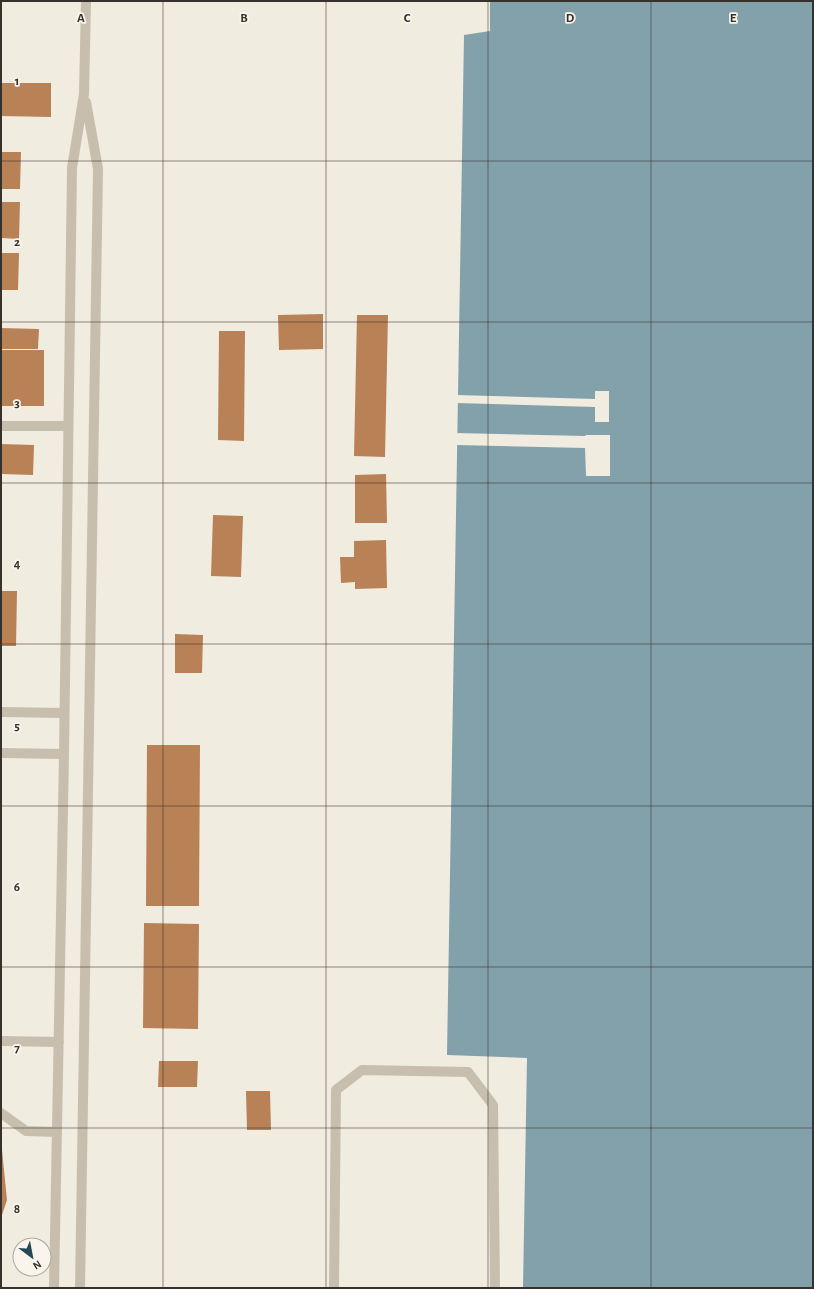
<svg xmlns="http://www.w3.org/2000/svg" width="814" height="1289" viewBox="0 0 814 1289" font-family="'Alegreya Sans',sans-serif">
	<rect width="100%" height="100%" fill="#f1ece0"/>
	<path fill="#82a1ab" d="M 490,1 L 813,1 L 813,1288 L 523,1288 L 527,1058 L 447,1055 L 464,35 L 490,31 Z"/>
	<path fill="#f1ece0" d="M 595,391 L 609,391 L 609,422 L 595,422 L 595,407 L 456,403 L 456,395 L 595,399 Z
		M 456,433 L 585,436 L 586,435 L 610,435 L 610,476 L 586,476 L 585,448 L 456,445 Z"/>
	<path fill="#b98156" d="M 1,83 L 51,83 L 51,117 L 1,116 Z
		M 1,152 L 21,152 L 20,189 L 1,189 Z
		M 1,202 L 20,202 L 19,239 L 1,238 Z
		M 1,253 L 19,253 L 18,290 L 1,290 Z
		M 323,314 L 323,349 L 279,350 L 278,315 Z
		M 357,315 L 388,315 L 385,457 L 354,456 Z
		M 1,328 L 39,329 L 38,349 L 1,349 Z
		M 219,331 L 245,331 L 244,441 L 218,440 Z
		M 1,350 L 44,350 L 44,406 L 1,406 Z
		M 1,444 L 34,445 L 33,475 L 1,474 Z
		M 386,474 L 387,523 L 355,523 L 355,475 Z
		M 213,515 L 243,516 L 241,577 L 211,576 Z
		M 386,540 L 387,588 L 355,589 L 355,582 L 341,583 L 340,557 L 354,557 L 354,541 Z
		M 1,591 L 17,591 L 16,646 L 1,646 Z
		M 175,634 L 203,635 L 202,673 L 175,673 Z
		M 147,745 L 200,745 L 199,906 L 146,906 Z
		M 144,923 L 199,924 L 198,1029 L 143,1028 Z
		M 159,1061 L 198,1061 L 197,1087 L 158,1087 Z
		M 246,1091 L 270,1091 L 271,1130 L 247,1130 Z
		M 1,1150 L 2,1150 L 7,1200 L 1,1218 Z"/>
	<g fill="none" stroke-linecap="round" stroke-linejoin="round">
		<path stroke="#c8bead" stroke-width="10" d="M 1,426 L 68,426
			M 1,712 L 64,713
			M 1,753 L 64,754
			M 1,1041 L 59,1042
			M 1,1113 L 26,1131 L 56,1132
			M 54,1288 L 64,754 L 72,168 L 84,94 L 86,1
			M 80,1288 L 98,169 L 86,102
			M 334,1288 L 336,1090 L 362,1070 L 468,1072 L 493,1105 L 495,1288"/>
	</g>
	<path fill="none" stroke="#37312b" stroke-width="1" stroke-opacity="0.55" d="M 163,1 L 163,1288M 326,1 L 326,1288M 488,1 L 488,1288M 651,1 L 651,1288M 1,161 L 813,161M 1,322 L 813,322M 1,483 L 813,483M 1,644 L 813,644M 1,806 L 813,806M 1,967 L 813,967M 1,1128 L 813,1128"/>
	<g font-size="13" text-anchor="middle" font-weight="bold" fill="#37312b" stroke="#f9f5ec" stroke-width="3.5" stroke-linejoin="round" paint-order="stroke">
		<text x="81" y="22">A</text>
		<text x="244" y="22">B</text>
		<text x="407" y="22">C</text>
		<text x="570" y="22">D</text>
		<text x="733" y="22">E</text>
		<text x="17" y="85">1</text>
		<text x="17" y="246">2</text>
		<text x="17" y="407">3</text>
		<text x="17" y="568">4</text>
		<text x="17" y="730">5</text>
		<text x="17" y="891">6</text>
		<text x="17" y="1052">7</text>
		<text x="17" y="1213">8</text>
	</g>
	<rect width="814" height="1289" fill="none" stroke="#37312b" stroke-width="4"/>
	<g transform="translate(32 1257) rotate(148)"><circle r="19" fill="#f9f5ec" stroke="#aba79f"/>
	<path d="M0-3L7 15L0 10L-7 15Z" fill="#254854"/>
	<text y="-6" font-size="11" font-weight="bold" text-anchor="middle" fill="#37312b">N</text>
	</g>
</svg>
